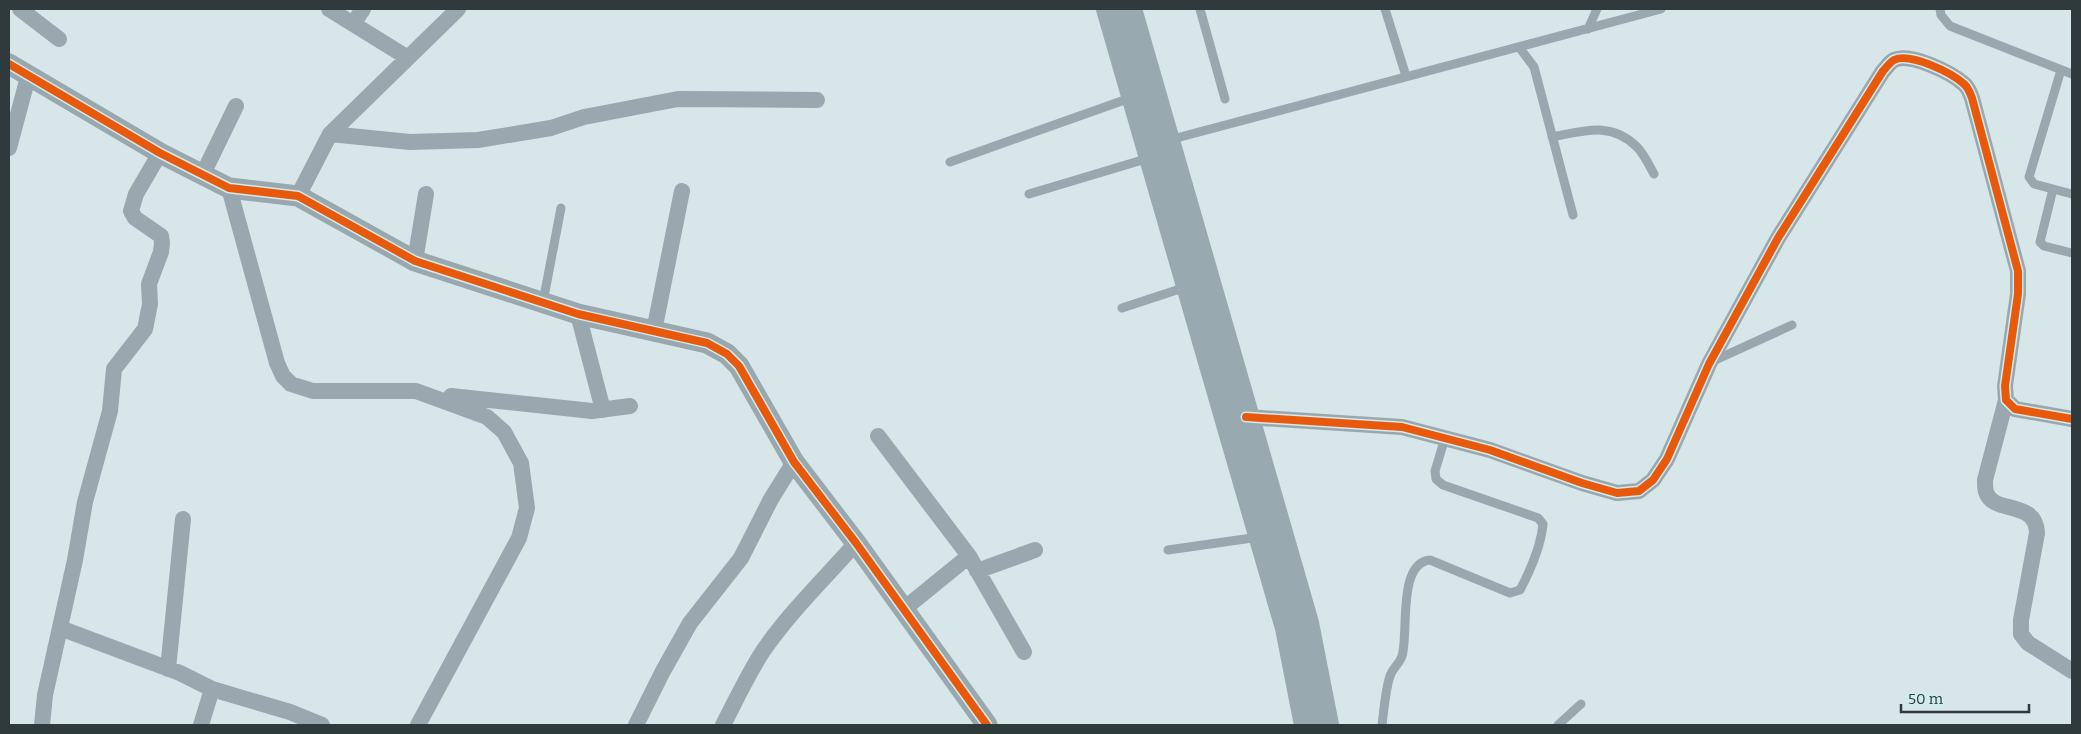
<svg xmlns="http://www.w3.org/2000/svg" width="2081" height="734" viewBox="0 0 2081 734" font-family="Bitter,serif">
	<rect width="100%" height="100%" fill="#d7e6e8"/>
	<g fill="none" stroke-linecap="round" stroke-linejoin="round">
		<path stroke="#99a7af" stroke-width="9" d="M 1200,9 L 1225,99
			M 1385,9 L 1406,76
			M 1940,9 L 1941,15 L 1950,26 L 2072,74
			M 1588,29 L 1597,9
			M 1519,47 L 1534,67 L 1573,215
			M 2061,70 L 2029,177 L 2034,184 L 2072,194
			M 1552,137 C 1584,131 1611,121 1637,147 C 1644,154 1649,165 1654,174
			M 1169,140 L 1661,9
			M 950,162 L 1133,97
			M 2053,189 L 2040,242 L 2044,246 L 2072,253
			M 1029,194 L 1149,158
			M 543,302 L 561,208
			M 1122,308 L 1186,287
			M 1711,362 L 1792,325
			M 1168,550 L 1259,537
			M 1382,725 C 1384,710 1385,691 1390,676 C 1392,669 1400,663 1402,656 C 1409,634 1397,563 1430,560 L 1510,593 L 1520,590 C 1530,571 1541,546 1543,524 L 1538,518 L 1443,485 L 1436,479 L 1435,471 L 1445,438
			M 1558,725 L 1581,704"/>
		<path stroke="#99a7af" stroke-width="16" d="M 20,9 L 59,39
			M 329,9 L 408,58
			M 353,24 L 363,9
			M 330,134 L 410,142 L 478,140 L 551,128 L 584,117 L 678,99 L 817,100
			M 9,148 L 28,77
			M 202,176 L 236,106
			M 229,188 L 277,363 L 283,376 L 291,384 L 313,391 L 416,391 L 487,417 L 504,432 L 521,463 L 527,508 L 519,538 L 418,725
			M 298,196 L 330,134 L 458,9
			M 415,261 L 426,194
			M 578,314 L 603,410
			M 654,331 L 682,191
			M 451,396 L 592,411 L 630,406
			M 2006,400 L 1985,480 C 1985,484 1985,489 1986,492 C 1993,515 2036,499 2037,533 L 2021,620 L 2021,634 L 2028,643 L 2072,671
			M 1246,417 L 1402,427 L 1490,450 L 1582,483 L 1617,493 L 1639,491 L 1653,480 L 1667,459 L 1709,364 L 1778,238 L 1883,71 C 1886,68 1890,62 1894,60 C 1910,52 1952,73 1964,84 C 1968,87 1970,93 1972,98 L 2018,271 L 2018,294 L 2005,386 L 2006,400 L 2015,409 L 2072,419
			M 878,436 L 969,556 L 1024,652
			M 977,571 L 1035,550
			M 904,609 L 969,556
			M 60,628 L 180,673 L 212,689 L 290,712 L 322,725
			M 168,669 L 183,519
			M 42,725 L 45,695 L 75,560 L 85,502 L 110,411 L 114,369 L 145,329 L 150,304 L 149,284 L 161,252 L 162,243 L 161,236 L 135,218 L 131,211 L 136,194 L 160,153
			M 201,725 L 212,689
			M 636,725 L 663,671 L 690,623 L 741,558 L 771,499 L 794,462
			M 723,725 C 736,700 748,674 763,651 C 790,612 825,578 856,543"/>
		<path stroke="#99a7af" stroke-width="21" d="M 9,64 L 160,153 L 229,188 L 298,196 L 415,261 L 578,314 L 707,343 L 727,354 L 739,366 L 794,462 L 856,543 L 987,725"/>
		<path stroke="#98a9b0" stroke-width="26" d="M 1109,9 L 1288,628 L 1307,725
			M 1129,9 L 1306,623 L 1326,725"/>
		<g stroke="#cfecf0" stroke-width="11">
			<path id="cycleway" d="M 9,64 L 160,153 L 229,188 L 298,196 L 415,261 L 578,314 L 707,343 L 727,354 L 739,366 L 794,462 L 856,543 L 987,725
				M 1246,417 L 1402,427 L 1490,450 L 1582,483 L 1617,493 L 1639,491 L 1653,480 L 1667,459 L 1709,364 L 1778,238 L 1883,71 C 1886,68 1890,62 1894,60 C 1910,52 1952,73 1964,84 C 1968,87 1970,93 1972,98 L 2018,271 L 2018,294 L 2005,386 L 2006,400 L 2015,409 L 2072,419"/>
		</g>
		<use href="#cycleway" stroke="#e8590c" stroke-width="8"/>
	</g>
	<rect width="2081" height="734" fill="none" stroke="#2e3a3b" stroke-width="20"/>
	<path d="M1901 704v8h128v-8" fill="none" stroke="#2e3a3b" stroke-width="2.5"/>
	<text x="1908" y="704" font-size="15" fill="#2e3a3b" stroke="#cfecf0" stroke-width="4" paint-order="stroke">50 m</text>
</svg>
